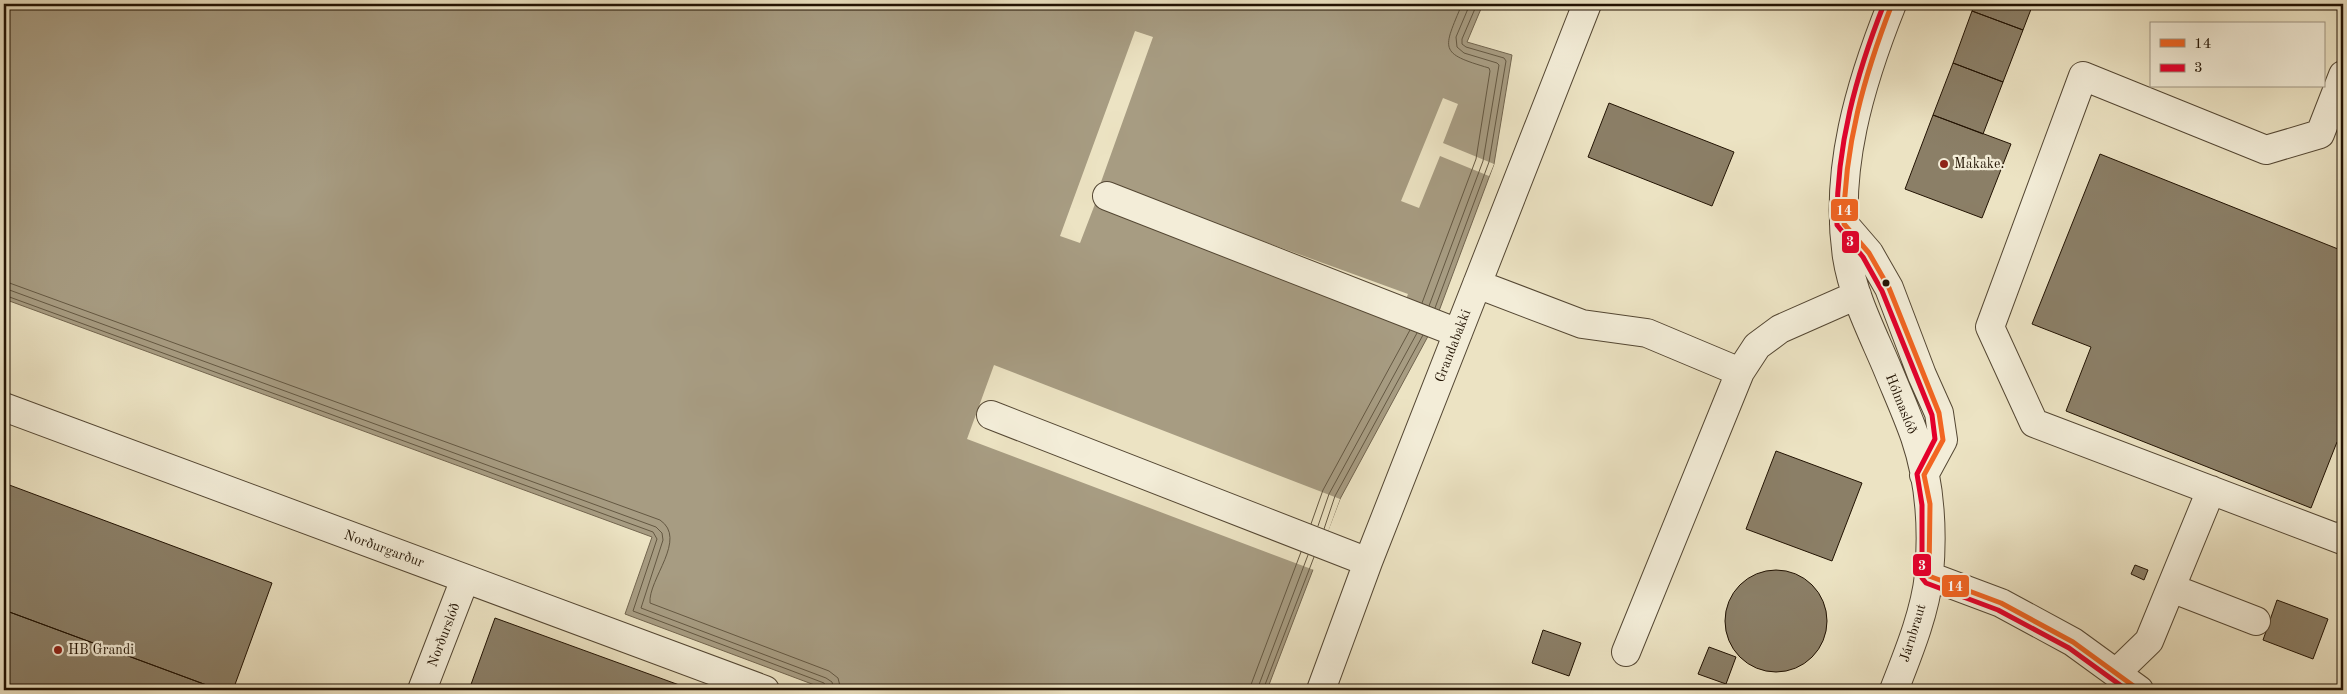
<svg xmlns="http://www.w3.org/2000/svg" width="2347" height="694" viewBox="0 0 2347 694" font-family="'Old Standard TT',serif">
	<rect width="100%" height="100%" fill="#ece3c3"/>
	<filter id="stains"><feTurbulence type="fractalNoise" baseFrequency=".004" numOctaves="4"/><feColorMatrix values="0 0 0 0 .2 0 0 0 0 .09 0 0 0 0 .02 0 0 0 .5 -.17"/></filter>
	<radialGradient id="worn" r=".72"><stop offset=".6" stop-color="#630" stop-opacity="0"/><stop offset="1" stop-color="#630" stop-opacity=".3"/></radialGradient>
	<path fill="#a79c82" stroke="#72654f" d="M 4,4 L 1483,4 L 1467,42 L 1512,55 L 1494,164 L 1433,327 L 1340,499 L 1267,690 L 828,690 L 625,614 L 652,537 L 4,299 Z"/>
	<path fill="#ece3c3" d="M 1135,31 L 1153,37 L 1101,182 L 1408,294 L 1404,304 L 1433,327 L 1095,204 L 1080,243 L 1060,236 Z
		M 1443,98 L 1458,104 L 1443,143 L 1494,164 L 1489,176 L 1440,156 L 1419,208 L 1401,201 Z
		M 994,365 L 1340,499 L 1314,570 L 967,439 Z"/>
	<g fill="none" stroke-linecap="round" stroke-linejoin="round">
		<path stroke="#645842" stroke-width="1" d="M 4,281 L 660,520 C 688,539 648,579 650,603 L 829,671 L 838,678 L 841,690
			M 4,288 L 656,527 L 662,533 L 663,540 L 641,608 L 826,678 L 832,682 L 834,690
			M 4,295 L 653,532 L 657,539 L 633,611 L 824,683 L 828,690
			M 1422,303 L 1476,159 L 1490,71 L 1489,68 C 1438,53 1443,50 1462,4
			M 1429,306 L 1483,161 L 1499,65 L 1497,63 L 1464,53 L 1457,47 L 1456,37 L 1470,4
			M 1435,308 L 1489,162 L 1506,61 L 1504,58 L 1466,47 L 1462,44 L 1462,39 L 1477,4
			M 1311,524 L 1323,490 L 1410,330
			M 1318,526 L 1329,494 L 1417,333
			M 1324,529 L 1335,496 L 1423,335
			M 1249,690 L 1301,552
			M 1257,690 L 1308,555
			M 1263,690 L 1314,557"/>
	</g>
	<path fill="#8b7f67" stroke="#221303" d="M 1975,4 L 2033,4 L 2023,30 L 1972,11 Z
		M 1972,11 L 2023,30 L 2003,82 L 1953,63 Z
		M 1953,63 L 2003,82 L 1983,134 L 1933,115 Z
		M 1609,103 L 1734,152 L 1712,206 L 1588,157 Z
		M 1933,115 L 2011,144 L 1982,218 L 1905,189 Z
		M 2100,154 L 2343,251 L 2343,444 L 2337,442 L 2311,508 L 2066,411 L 2091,347 L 2032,324 Z
		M 1776,451 L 1862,483 L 1832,561 L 1746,529 Z
		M 4,483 L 272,583 L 233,690 L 220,690 L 4,610 Z
		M 2135,565 L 2148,570 L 2144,580 L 2131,574 Z
		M1725 621a51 51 0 1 1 102 0a51 51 0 1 1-102 0Z
		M 2277,600 L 2328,619 L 2313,659 L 2263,640 Z
		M 4,610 L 220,690 L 4,690 Z
		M 495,618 L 693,690 L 469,690 Z
		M 1543,630 L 1581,643 L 1569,676 L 1532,663 Z
		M 1709,647 L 1736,657 L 1726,684 L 1698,674 Z"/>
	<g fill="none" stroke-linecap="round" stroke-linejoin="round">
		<g stroke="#544733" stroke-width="30">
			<path id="minor" d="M 1892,4 C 1860,84 1834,170 1847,257 C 1853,296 1873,334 1888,370 C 1897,392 1907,414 1915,437 C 1930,481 1933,529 1929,575 C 1925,613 1908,654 1894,690
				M 2343,75 L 2320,134 L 2266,150 L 2083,76 L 1990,327 L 2034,423 L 2342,540 L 2343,535
				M 1107,196 L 1458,333
				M 1844,224 L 1869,253 L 1889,288 L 1922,375 L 1939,413 L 1943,440 L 1924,475
				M 1477,284 L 1582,324 L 1647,333 L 1740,372
				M 4,407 L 765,690
				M 991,415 L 1368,562
				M 1929,576 L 2001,603 L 2073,642 L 2139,690
				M 2171,588 L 2256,621
				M 1626,652 L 1740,372 L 1757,346 L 1780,329 L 1857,295
				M 2116,673 L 2149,641 L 2211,490
				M 422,690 L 465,579
				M 1321,690 L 1368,562 L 1587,4"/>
		</g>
		<use href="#minor" stroke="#f3edd8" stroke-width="28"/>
		<g stroke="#f3edd8" stroke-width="9">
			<path id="bus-1" d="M 1892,4 C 1864,76 1844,147 1844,224 L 1869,253 L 1889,288 L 1939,413 L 1943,440 L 1924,475 L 1930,504 L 1929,576 L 2001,603 L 2073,642 L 2139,690"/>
		</g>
		<g stroke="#f3edd8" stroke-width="9">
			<path id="bus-2" d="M 1884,4 C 1856,75 1836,147 1837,225 L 1863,257 L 1882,291 L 1932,415 L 1935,439 L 1917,474 L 1922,505 L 1922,578 L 1926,583 L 1998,610 L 2069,648 L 2127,690"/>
		</g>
		<use href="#bus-1" stroke="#f26522" stroke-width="5"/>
		<use href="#bus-2" stroke="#e4002b" stroke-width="5"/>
	</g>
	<g fill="#8f2418" stroke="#f3edd8" stroke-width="2">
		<circle cx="1944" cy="164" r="5"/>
		<circle cx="58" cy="650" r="5"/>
	</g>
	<circle fill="#221303" stroke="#f3edd8" stroke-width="2" cx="1886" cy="283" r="4.5"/>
	<g text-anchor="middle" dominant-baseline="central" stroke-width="4.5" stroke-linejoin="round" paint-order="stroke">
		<g font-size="14" fill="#221303" stroke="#f3edd8" text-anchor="start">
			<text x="1954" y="164">Makake.</text>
			<text x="68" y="650">HB Grandi</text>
		</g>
		<g font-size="14" fill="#221303" stroke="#f3edd8">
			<text transform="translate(1453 346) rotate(-69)">Grandabakki</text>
			<text transform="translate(1901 404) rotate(68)">Hólmaslóð</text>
			<text transform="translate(384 549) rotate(20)">Norðurgarður</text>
			<text transform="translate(1913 633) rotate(-73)">Járnbraut</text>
			<text transform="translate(444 635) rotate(-69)">Norðurslóð</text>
		</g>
	</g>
	<g stroke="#f3edd8" stroke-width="2">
		<rect x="1830" y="198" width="29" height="24" rx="5" fill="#f26522"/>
		<rect x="1841" y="230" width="19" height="24" rx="5" fill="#e4002b"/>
		<rect x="1912" y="553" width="20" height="24" rx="5" fill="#e4002b"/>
		<rect x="1941" y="574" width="29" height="24" rx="5" fill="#f26522"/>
	</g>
	<g font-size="14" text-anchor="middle" font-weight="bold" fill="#fff">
		<text x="1844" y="215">14</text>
		<text x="1850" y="246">3</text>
		<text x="1922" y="570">3</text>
		<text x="1955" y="591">14</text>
	</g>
	<rect width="2347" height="694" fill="none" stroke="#ece3c3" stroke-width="20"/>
	<rect x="5" y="5" width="2337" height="684" fill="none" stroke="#221303" stroke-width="2.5"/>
	<rect x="10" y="10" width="2327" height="674" fill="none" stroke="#221303"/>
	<rect x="2150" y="22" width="175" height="65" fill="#f3edd8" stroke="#9f9683"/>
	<rect x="2160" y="39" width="25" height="8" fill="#f26522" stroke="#9f9683"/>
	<text x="2194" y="48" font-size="15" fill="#221303">14</text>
	<rect x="2160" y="64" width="25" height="8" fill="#e4002b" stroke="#9f9683"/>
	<text x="2194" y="72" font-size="15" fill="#221303">3</text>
	<rect width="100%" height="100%" filter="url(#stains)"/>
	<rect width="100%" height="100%" fill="url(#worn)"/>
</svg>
